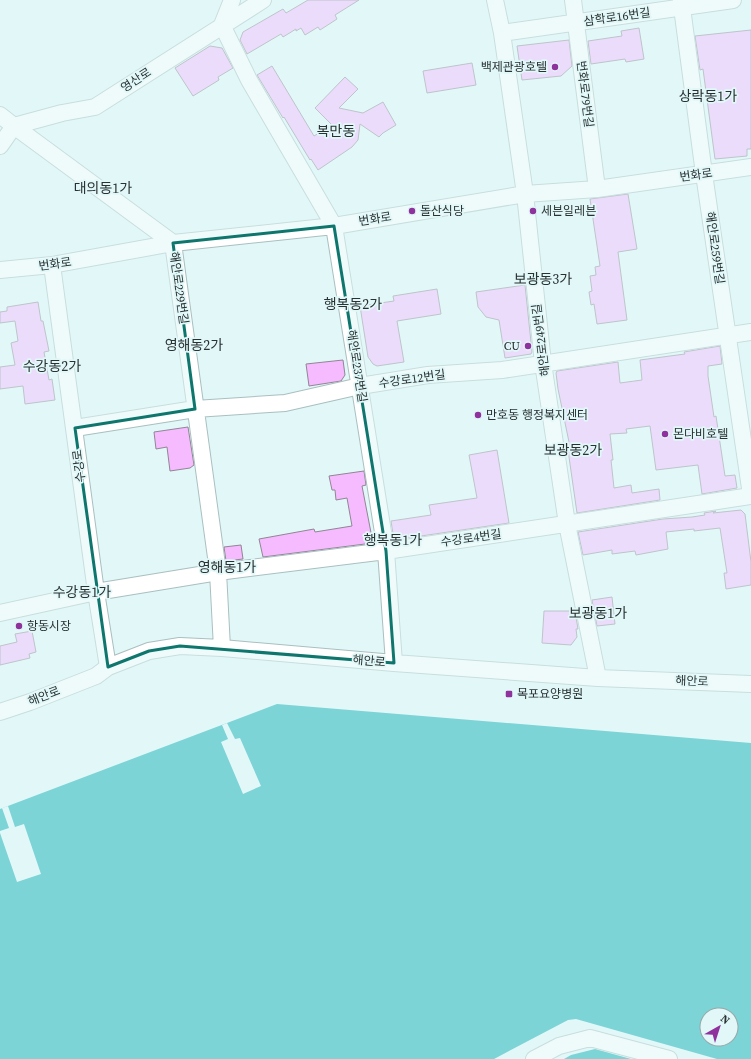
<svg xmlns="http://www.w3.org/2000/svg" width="751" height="1059" viewBox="0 0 751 1059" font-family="'Source Serif 4','Noto Sans KR',serif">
	<rect width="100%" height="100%" fill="#e1f7f8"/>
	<path fill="#01a8ae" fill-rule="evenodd" d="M 277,704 L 751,743 L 751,1059 L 717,1059 L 576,1019 L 568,1020 L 494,1059 L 0,1059 L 0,809 ZM 707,1015 L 731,1015 L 731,1039 L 707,1039 Z
		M 595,1049 L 631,1059 L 564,1059 L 571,1055 Z"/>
	<path fill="#e1f7f8" d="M 227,723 L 235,739 L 240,738 L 261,786 L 243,794 L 221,742 L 228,739 L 222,725 Z
		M 8,806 L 15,827 L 24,824 L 41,874 L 17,882 L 0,833 L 0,831 L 9,828 L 2,808 Z"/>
	<path fill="#f6baff" stroke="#918693" d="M 308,0 L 359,0 L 335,15 L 337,19 L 320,30 L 318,27 L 305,35 L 301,28 L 296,31 L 296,29 L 283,37 L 281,34 L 247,54 L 240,40 L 243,32 L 283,9 L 286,13 Z
		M 639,28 L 644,59 L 626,62 L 625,59 L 591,64 L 588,41 L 622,36 L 621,31 Z
		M 751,30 L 751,149 L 747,149 L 747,156 L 715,159 L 703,69 L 700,70 L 695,36 Z
		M 569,40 L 572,66 L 561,76 L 522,80 L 517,46 Z
		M 210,46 L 222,48 L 233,68 L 218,77 L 219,80 L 193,96 L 175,68 Z
		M 472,63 L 476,85 L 427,93 L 423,71 Z
		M 272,66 L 314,136 L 332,125 L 315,108 L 345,77 L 358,89 L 339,108 L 363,113 L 383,102 L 396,125 L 383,133 L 379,137 L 360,124 L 358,140 L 352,147 L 318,170 L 311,159 L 310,160 L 284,117 L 283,118 L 257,75 Z
		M 628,194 L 637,249 L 618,252 L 627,320 L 597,324 L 594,304 L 591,305 L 589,292 L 592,291 L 590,276 L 596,275 L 595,267 L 600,266 L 590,199 Z
		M 525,285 L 532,352 L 531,354 L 505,358 L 499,320 L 486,317 L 478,307 L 476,292 Z
		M 437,289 L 441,314 L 397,321 L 404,362 L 377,366 L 373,364 L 368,357 L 360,306 L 394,301 L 393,296 Z
		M 38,302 L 41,321 L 43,321 L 49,351 L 44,352 L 49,380 L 52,379 L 55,400 L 25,404 L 23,386 L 0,389 L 0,367 L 15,365 L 11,343 L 18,341 L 15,321 L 0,323 L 0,312 L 7,311 L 7,307 Z
		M 720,346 L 722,364 L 708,366 L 708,376 L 714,417 L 716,416 L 725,476 L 735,475 L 737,488 L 702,494 L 698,465 L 656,470 L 650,426 L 626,429 L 627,433 L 610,434 L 613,460 L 611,460 L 614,488 L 631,485 L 632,493 L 659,489 L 660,500 L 577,513 L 567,443 L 569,442 L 558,389 L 556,373 L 557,371 L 618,362 L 620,383 L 642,380 L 640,360 L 685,354 L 684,352 Z
		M 343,360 L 345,375 L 341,381 L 309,386 L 306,364 Z
		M 188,427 L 194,465 L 190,468 L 170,471 L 167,447 L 156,449 L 154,432 Z
		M 497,450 L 509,523 L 394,540 L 391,521 L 431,515 L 429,505 L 477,498 L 469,455 Z
		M 364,471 L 366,485 L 362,486 L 373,543 L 263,557 L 259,539 L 314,529 L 315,532 L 352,526 L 347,498 L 336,500 L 335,490 L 332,490 L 329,476 Z
		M 741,510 L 745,514 L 751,562 L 751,585 L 726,589 L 724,573 L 727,573 L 720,528 L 694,531 L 694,529 L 666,532 L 668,549 L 636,555 L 635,551 L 612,554 L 612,550 L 583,555 L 578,532 L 663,519 L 692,517 L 705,515 L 704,513 L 716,511 L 713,513 Z
		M 241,545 L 243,559 L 226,561 L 224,547 Z
		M 612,597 L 615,624 L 597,626 L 592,600 Z
		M 544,611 L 575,611 L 578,629 L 576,629 L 577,637 L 571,645 L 542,643 Z
		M 32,631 L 36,652 L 29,654 L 30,658 L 0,665 L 0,646 L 17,642 L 15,634 Z"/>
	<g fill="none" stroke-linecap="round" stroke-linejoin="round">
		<g stroke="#aabfc0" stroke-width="18">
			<path id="minor" d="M 232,0 L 222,25 L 249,80 L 334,226 L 386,551 L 394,663
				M 495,0 L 502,33 L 525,194 L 543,363 L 567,524 L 598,678
				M 573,0 L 597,189
				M 681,0 L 704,174 L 751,495
				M 502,33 L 733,0
				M 0,115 L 14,126 L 62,113 L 95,107 L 263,0
				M 0,146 L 14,126 L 173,243 L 218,572 L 222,648
				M 52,265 L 96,592 L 108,667
				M 0,270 L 52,265 L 173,243 L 334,226 L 525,194 L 597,189 L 751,167
				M 75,428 L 195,409 L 285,403 L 360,386 L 428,375 L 502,370 L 751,332
				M 0,613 L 96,592 L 218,572 L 386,551 L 751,496
				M 0,712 L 30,702 L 96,676 L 108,667 L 149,651 L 180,646 L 222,648 L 394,663 L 598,678 L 751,684
				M 534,1059 L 559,1046 L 590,1038 L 669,1059"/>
		</g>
		<use href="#minor" stroke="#fff" stroke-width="16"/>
	</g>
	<path d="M0 0H751V1059H0ZM 334,226 L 386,551 L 394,663 L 180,646 L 149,651 L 108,667 L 75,428 L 195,409 L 173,243 Z" fill="#e1f7f8" fill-opacity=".55" fill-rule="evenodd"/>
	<path fill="none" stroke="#0f766e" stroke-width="3" stroke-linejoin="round" d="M 334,226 L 386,551 L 394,663 L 180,646 L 149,651 L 108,667 L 75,428 L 195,409 L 173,243 Z"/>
	<g fill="#8f329d" stroke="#e1f7f8" stroke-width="1.5">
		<circle cx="555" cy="67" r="4"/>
		<circle cx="412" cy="211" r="4"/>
		<circle cx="533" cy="211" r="4"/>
		<circle cx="528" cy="346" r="4"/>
		<circle cx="478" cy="415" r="4"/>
		<circle cx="665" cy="434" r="4"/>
		<circle cx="19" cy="626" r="4"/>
		<rect x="505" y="690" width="8" height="8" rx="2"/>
	</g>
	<g text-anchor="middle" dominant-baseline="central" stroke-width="3.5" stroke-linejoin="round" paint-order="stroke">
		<g font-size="12" fill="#293132" stroke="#e1f7f8">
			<text transform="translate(617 17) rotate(-8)">삼학로16번길</text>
			<text transform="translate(136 80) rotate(-33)">영산로</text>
			<text transform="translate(585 94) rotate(83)">번화로79번길</text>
			<text transform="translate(696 175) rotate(-8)">번화로</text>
			<text transform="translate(375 219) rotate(-9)">번화로</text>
			<text transform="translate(715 248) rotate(82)">해안로259번길</text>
			<text transform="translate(55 264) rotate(-8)">번화로</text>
			<text transform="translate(179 288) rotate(82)">해안로229번길</text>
			<text transform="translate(541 340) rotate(-97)">해안로249번길</text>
			<text transform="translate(357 366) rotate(81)">해안로237번길</text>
			<text transform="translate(412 379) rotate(-8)">수강로12번길</text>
			<text transform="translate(79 466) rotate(-97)">수강로</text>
			<text transform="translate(471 538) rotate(-8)">수강로4번길</text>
			<text transform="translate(369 661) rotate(5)">해안로</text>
			<text transform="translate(692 681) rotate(2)">해안로</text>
			<text transform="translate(44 696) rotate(-21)">해안로</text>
		</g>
		<g font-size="12" fill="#293132" stroke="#e1f7f8" text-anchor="start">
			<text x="547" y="67" text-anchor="end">백제관광호텔</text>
			<text x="420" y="211">돌산식당</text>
			<text x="541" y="211">세븐일레븐</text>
			<text x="520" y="346" text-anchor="end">CU</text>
			<text x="486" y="415">만호동 행정복지센터</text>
			<text x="673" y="434">몬다비호텔</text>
			<text x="27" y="626">항동시장</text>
			<text x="517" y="694">목포요양병원</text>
		</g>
		<g font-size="14" fill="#293132" stroke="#e1f7f8">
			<text x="708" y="96">상락동1가</text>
			<text x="336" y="131">복만동</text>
			<text x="103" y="188">대의동1가</text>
			<text x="543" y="279">보광동3가</text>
			<text x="353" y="304">행복동2가</text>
			<text x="194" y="345">영해동2가</text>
			<text x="52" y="366">수강동2가</text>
			<text x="573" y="450">보광동2가</text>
			<text x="393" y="540">행복동1가</text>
			<text x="227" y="567">영해동1가</text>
			<text x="82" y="592">수강동1가</text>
			<text x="598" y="613">보광동1가</text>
		</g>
	</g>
	<g transform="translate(719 1027) rotate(39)"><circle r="19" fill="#e1f7f8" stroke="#97a8a9"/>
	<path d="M0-3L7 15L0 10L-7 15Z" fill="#8f329d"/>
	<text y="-6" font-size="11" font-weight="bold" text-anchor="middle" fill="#293132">N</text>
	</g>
</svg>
